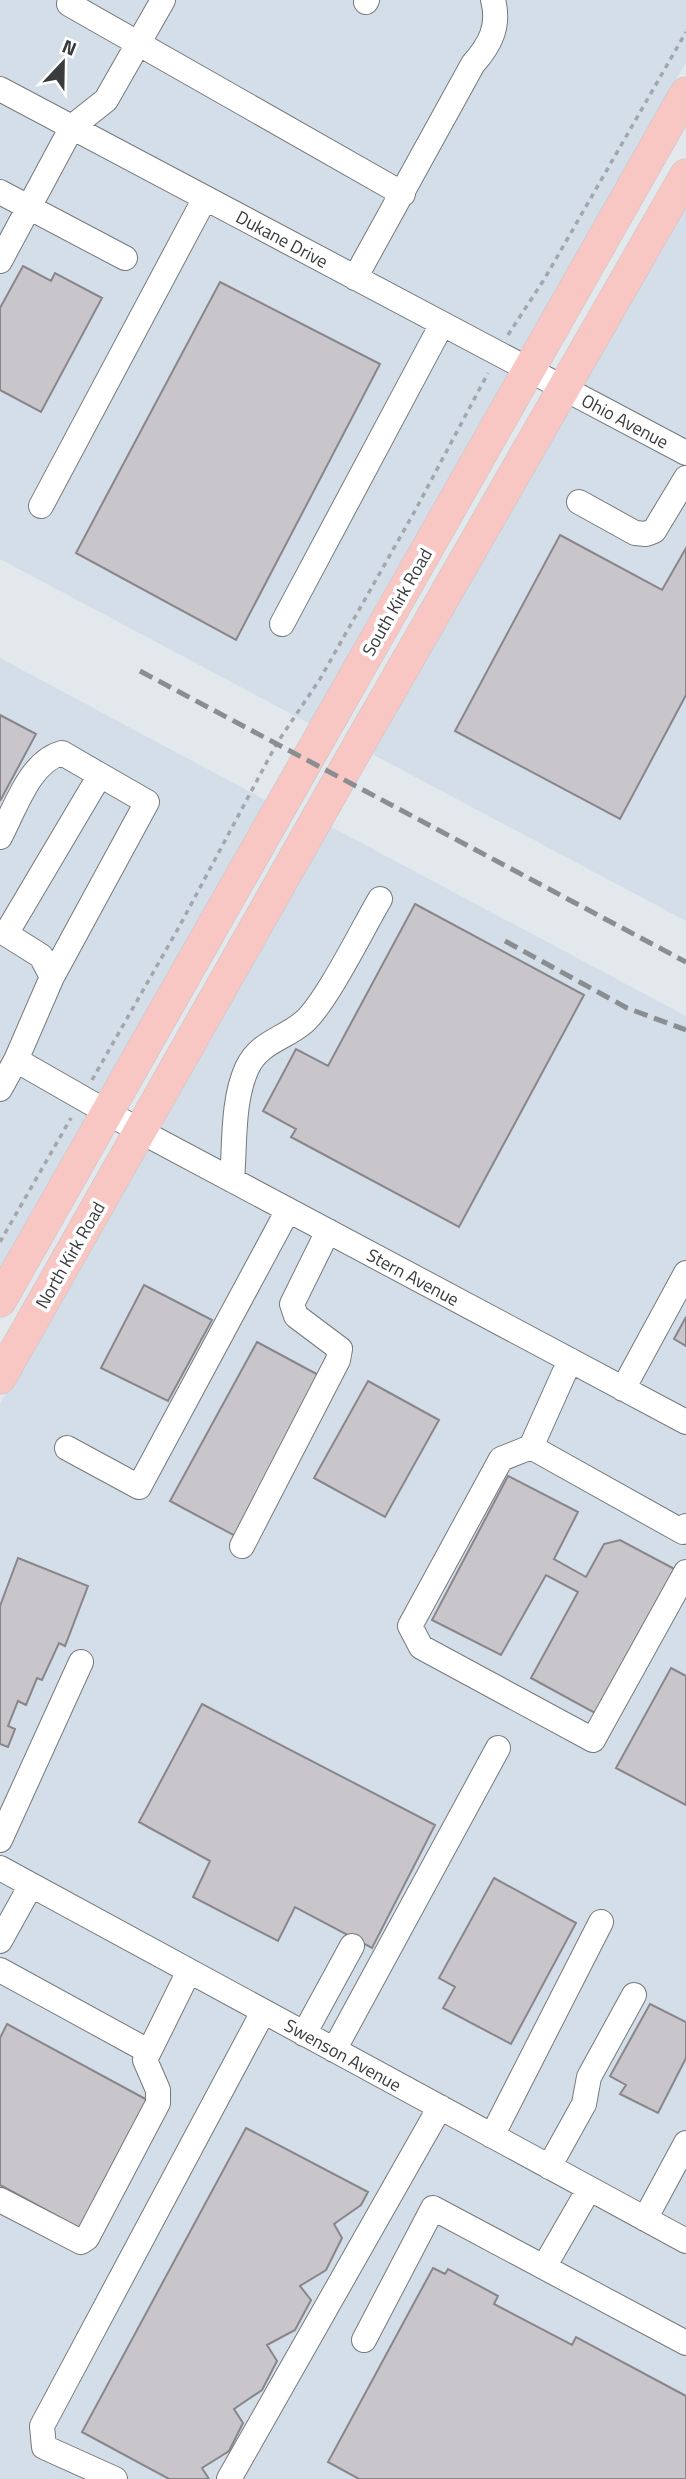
<svg xmlns="http://www.w3.org/2000/svg" width="686" height="2479" viewBox="0 0 686 2479" font-family="'Titillium Web',sans-serif">
	<rect width="100%" height="100%" fill="#e3e8ec"/>
	<path fill="#d4dee9" d="M 0,0 L 686,0 L 686,62 L 310,724 L 0,559 Z
		M 686,195 L 686,921 L 370,753 Z
		M 0,658 L 269,802 L 0,1279 Z
		M 326,824 L 686,1016 L 686,2231 L 0,1858 L 0,1404 Z
		M 0,1881 L 686,2254 L 686,2479 L 0,2479 Z"/>
	<path fill="#c9c6cb" stroke="#89868b" stroke-width="2" d="M 23,266 L 51,281 L 55,273 L 102,298 L 41,412 L 0,390 L 0,308 Z
		M 220,282 L 380,364 L 236,640 L 76,553 Z
		M 560,535 L 662,590 L 686,548 L 686,695 L 620,819 L 455,731 Z
		M 0,715 L 36,734 L 0,801 Z
		M 415,904 L 584,995 L 459,1227 L 291,1137 L 296,1129 L 263,1111 L 296,1049 L 328,1066 Z
		M 144,1285 L 212,1320 L 168,1401 L 101,1368 Z
		M 686,1317 L 686,1346 L 674,1339 Z
		M 257,1342 L 324,1378 L 239,1538 L 170,1501 Z
		M 368,1381 L 439,1420 L 385,1517 L 314,1478 Z
		M 508,1476 L 578,1512 L 554,1559 L 586,1577 L 604,1544 L 620,1540 L 682,1573 L 604,1718 L 531,1678 L 578,1592 L 546,1575 L 501,1655 L 432,1620 Z
		M 18,1558 L 88,1586 L 65,1646 L 59,1643 L 42,1680 L 37,1678 L 26,1705 L 18,1701 L 8,1726 L 15,1729 L 8,1747 L 0,1744 L 0,1606 Z
		M 671,1668 L 686,1676 L 686,1805 L 616,1768 Z
		M 202,1704 L 435,1825 L 372,1948 L 295,1907 L 278,1941 L 193,1897 L 210,1861 L 139,1822 Z
		M 494,1878 L 576,1923 L 511,2044 L 443,2008 L 455,1987 L 439,1978 Z
		M 650,2004 L 686,2022 L 686,2058 L 658,2113 L 620,2094 L 626,2085 L 610,2076 Z
		M 7,2024 L 151,2102 L 83,2230 L 0,2185 L 0,2038 Z
		M 246,2128 L 368,2192 L 361,2205 L 334,2224 L 342,2238 L 326,2270 L 300,2286 L 311,2300 L 295,2330 L 267,2345 L 277,2361 L 262,2390 L 234,2409 L 243,2423 L 229,2451 L 202,2468 L 209,2479 L 169,2479 L 82,2432 Z
		M 433,2268 L 445,2274 L 448,2269 L 498,2296 L 494,2304 L 572,2345 L 576,2337 L 686,2396 L 686,2479 L 359,2479 L 328,2462 Z"/>
	<g fill="none" stroke-linecap="round" stroke-linejoin="round">
		<g stroke="#75797d" stroke-width="26">
			<path id="minor" d="M 71,0 L 69,4 L 403,194
				M 366,2 L 367,0
				M 0,89 L 686,453
				M 0,192 L 125,258
				M 0,261 L 72,127 L 106,100 L 163,0
				M 355,278 L 473,64 C 490,45 500,26 493,0
				M 579,502 L 635,533 L 646,534 L 654,531 L 686,478
				M 41,506 L 205,198
				M 282,624 L 442,324
				M 0,837 C 15,809 30,761 62,753 L 100,775 L 6,934 L 41,956 L 52,977 L 16,1060
				M 52,977 L 147,802 L 100,775
				M 0,1089 L 16,1060 L 140,1131 L 686,1422
				M 232,1180 C 235,1144 232,1101 247,1068 C 259,1042 284,1039 304,1022 C 326,1003 363,928 380,899
				M 570,1360 L 531,1447 L 683,1532 L 686,1526
				M 623,1389 L 686,1273
				M 531,1447 L 501,1459 L 410,1626 L 421,1647 L 593,1740 L 686,1572
				M 67,1448 L 139,1487 L 288,1210
				M 242,1546 L 338,1360 L 340,1349 L 296,1316 L 292,1304 L 328,1231
				M 0,1840 L 81,1662
				M 0,1868 L 686,2241
				M 0,1941 L 31,1885
				M 0,1970 L 148,2051
				M 304,2034 L 352,1946
				M 334,2050 L 498,1748
				M 492,2136 L 601,1922
				M 549,2167 L 584,2104 L 589,2077 L 634,1995
				M 0,2200 L 81,2242 L 87,2238 L 158,2103 L 158,2090 L 145,2060 L 189,1971
				M 645,2219 L 686,2143
				M 544,2267 L 589,2189
				M 364,2340 L 433,2208 L 686,2343
				M 115,2479 L 44,2447 L 42,2426 L 263,2012
				M 229,2479 L 440,2107"/>
		</g>
		<g stroke="#c4c4c5" stroke-width="33">
			<path id="major" d="M 0,1301 L 686,93
				M 0,1378 L 340,778 L 686,175"/>
		</g>
		<path stroke="#a3a6aa" stroke-width="3.5" stroke-dasharray="5 5" stroke-linecap="butt" d="M 508,335 L 545,278 L 686,32
			M 92,1080 L 179,927 L 277,743 L 320,679 L 416,509 L 488,373
			M 0,1242 L 71,1118"/>
		<use href="#minor" stroke="#fff" stroke-width="24"/>
		<use href="#major" stroke="#f9c7c3" stroke-width="32"/>
		<path stroke="#8a8e90" stroke-width="5" stroke-dasharray="14 7" stroke-linecap="butt" d="M 140,671 L 686,962
			M 505,941 L 627,1008 L 686,1030"/>
	</g>
	<g text-anchor="middle" dominant-baseline="central" stroke-width="7" stroke-linejoin="round" paint-order="stroke">
		<g font-size="18" fill="#393b3d" stroke="#fff">
			<text transform="translate(282 239) rotate(28)">Dukane Drive</text>
			<text transform="translate(625 421) rotate(28)">Ohio Avenue</text>
			<text transform="translate(397 602) rotate(-60)">South Kirk Road</text>
			<text transform="translate(70 1255) rotate(-60)">North Kirk Road</text>
			<text transform="translate(413 1277) rotate(28)">Stern Avenue</text>
			<text transform="translate(343 2055) rotate(29)">Swenson Avenue</text>
		</g>
	</g>
	<g transform="translate(63 63) rotate(22)" stroke="#ffffff" stroke-width="5" paint-order="stroke">
	<path d="M0-5L12 26L0 18L-12 26Z" fill="#393b3d"/>
	<text y="-10" font-size="19" font-weight="bold" text-anchor="middle" fill="#393b3d">N</text>
	</g>
</svg>
